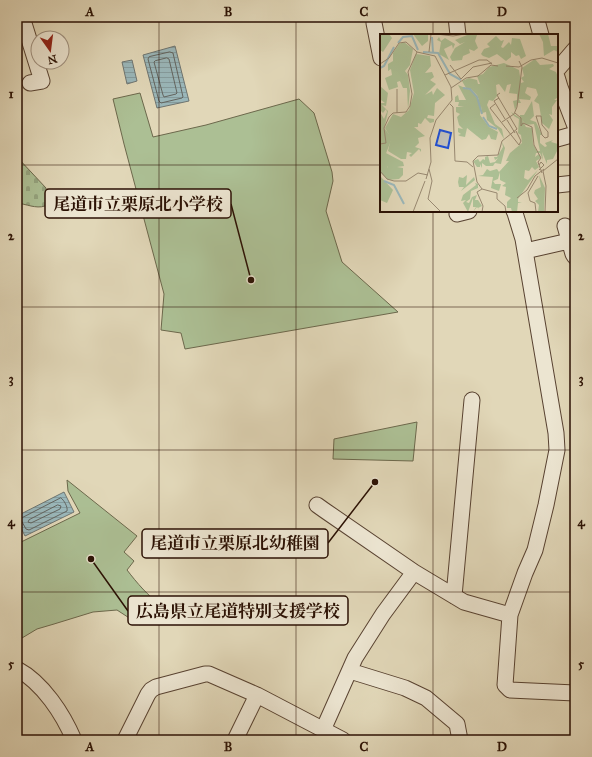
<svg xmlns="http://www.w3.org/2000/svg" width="592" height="757" viewBox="0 0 592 757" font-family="'IM FELL Great Primer','Noto Serif JP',serif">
	<defs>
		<pattern id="cemetery-stones" width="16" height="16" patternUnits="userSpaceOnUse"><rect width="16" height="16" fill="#acbf94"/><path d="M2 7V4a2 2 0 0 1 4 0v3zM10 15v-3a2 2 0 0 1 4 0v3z" fill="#94a37e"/></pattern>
		<pattern id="water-rules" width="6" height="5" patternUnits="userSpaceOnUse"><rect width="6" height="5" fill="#9ab7ba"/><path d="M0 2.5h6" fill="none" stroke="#859c9e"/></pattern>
	</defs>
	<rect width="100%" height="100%" fill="#e1d7b8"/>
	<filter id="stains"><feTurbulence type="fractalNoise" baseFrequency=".005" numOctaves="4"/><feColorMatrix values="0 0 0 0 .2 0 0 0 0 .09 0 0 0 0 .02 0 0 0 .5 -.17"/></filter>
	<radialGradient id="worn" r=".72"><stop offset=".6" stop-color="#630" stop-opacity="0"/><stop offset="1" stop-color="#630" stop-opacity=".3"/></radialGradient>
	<path fill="#acbf94" stroke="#6c684c" d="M 140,93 L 153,137 L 206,125 L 299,99 L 314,113 L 332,172 L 333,181 L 326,211 L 342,262 L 398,312 L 185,349 L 181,333 L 161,330 L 164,294 L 124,144 L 113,99 Z
		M 417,422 L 413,461 L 333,459 L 334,439 Z
		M 67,480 L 137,536 L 124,552 L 134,561 L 127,570 C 137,583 148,596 161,605 L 140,625 L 117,610 L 93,612 L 54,624 L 37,629 L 17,641 L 17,544 L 80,513 L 68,491 Z"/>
	<path fill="url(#cemetery-stones)" stroke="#6c684c" d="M 17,157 L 46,188 L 47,200 L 45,206 C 36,209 26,204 17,203 Z"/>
	<path fill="url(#water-rules)" stroke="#6e7571" d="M 175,46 L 189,101 L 157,108 L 143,55 Z
		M 132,60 L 137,81 L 127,84 L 122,62 Z
		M 64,492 L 74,512 L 25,536 L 17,520 L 17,516 Z"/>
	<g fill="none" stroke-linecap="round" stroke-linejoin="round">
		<path stroke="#62645f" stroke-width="1" d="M 170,52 L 173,53 L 183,97 L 182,98 L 161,103 L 159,101 L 148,59 L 149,57 Z
			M 167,58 L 169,59 L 177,93 L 176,94 L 164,97 L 163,95 L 154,62 L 155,61 Z
			M 61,498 C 64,500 68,507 67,511 L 29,530 L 26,529 L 21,520 L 22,518 Z
			M 58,505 L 61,506 L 60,509 L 31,523 L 28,522 L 29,520 Z"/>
		<g stroke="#584231" stroke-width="17">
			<path id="minor" d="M 22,17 L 42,81 L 30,83
				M 374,17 L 374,23 L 381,58
				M 456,17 L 458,35
				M 536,17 L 541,35
				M 557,70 L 575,49
				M 557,77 L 560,87 L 575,126
				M 557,139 L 575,134
				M 557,185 L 575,183
				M 514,211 L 515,213 L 523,239 L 556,433 L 557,450 L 546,505 L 535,550 L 525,573 L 510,615 L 505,685 L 510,690 L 575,693
				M 457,214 L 469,211
				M 565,226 L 573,254 L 575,257
				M 525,251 L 569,241
				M 317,505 L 324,510 L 414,572 L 464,602 L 510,615
				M 454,596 L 472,400
				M 17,669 C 43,683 63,714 74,740
				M 350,671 L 405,688 L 426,698 L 457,724 L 460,740
				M 323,730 L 355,658 L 383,614 L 414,572
				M 125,740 L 148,694 L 151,690 L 156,687 L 205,674 L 209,674 L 257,695 L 343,740
				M 235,740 L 257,695"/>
		</g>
		<use href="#minor" stroke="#ece5d1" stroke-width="15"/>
	</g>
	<path fill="none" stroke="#2b1104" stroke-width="1" stroke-opacity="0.55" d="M 159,17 L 159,740M 296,17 L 296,740M 433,17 L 433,35M 17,165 L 381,165M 557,165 L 575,165M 433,211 L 433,740M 17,307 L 575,307M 17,450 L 575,450M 17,592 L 575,592"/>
	<g transform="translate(380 34)">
		<rect width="178" height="178" fill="#e1d7b8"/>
		<path d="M 5,95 L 12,104 L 5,122 L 8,135 L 0,139 L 0,96 Z" fill="#acbf94"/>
		<path d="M 1,0 L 9,0 L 12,4 L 3,18 L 0,16 ZM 33,0 L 48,0 L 48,7 L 42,12 ZM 159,0 L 168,0 L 171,12 L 177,12 L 178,18 L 174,16 L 164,22 L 163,8 ZM 87,1 L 97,1 L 95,7 L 98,14 L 94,17 L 89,15 L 90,19 L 83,22 L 82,26 L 72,27 L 70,23 L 75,14 L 85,8 L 80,10 L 75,6 ZM 116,2 L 121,7 L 124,6 L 121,13 L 123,14 L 129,8 L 131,11 L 132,4 L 140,5 L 146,22 L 141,25 L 139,21 L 136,22 L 131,18 L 131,23 L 126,27 L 117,20 L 109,24 L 103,22 L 101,20 L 104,15 L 110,13 L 107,10 ZM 59,3 L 61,7 L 65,4 L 75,10 L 73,15 L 72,11 L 64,15 L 69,26 L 59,20 L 61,8 L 57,6 ZM 24,8 L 33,15 L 30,31 L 25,37 L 28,41 L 30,57 L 28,75 L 27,54 L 23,54 L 20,47 L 17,48 L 18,53 L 9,56 L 5,44 L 12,41 L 11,35 L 8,37 L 8,30 L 13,27 L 13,19 L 19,10 ZM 36,20 L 50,22 L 51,32 L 45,39 L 52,38 L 54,43 L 50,46 L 56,50 L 45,61 L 52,57 L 53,61 L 57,54 L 65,61 L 55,69 L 54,82 L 48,81 L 47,84 L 54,85 L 54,88 L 50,89 L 45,84 L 41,90 L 38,89 L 38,93 L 34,93 L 45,102 L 38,104 L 39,109 L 35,113 L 41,115 L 41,118 L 39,115 L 31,123 L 29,121 L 32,119 L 27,118 L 26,125 L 21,125 L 8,117 L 11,104 L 5,94 L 13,80 L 21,83 L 29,76 L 34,59 L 30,36 ZM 155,25 L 160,31 L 173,30 L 174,32 L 169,35 L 176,38 L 178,43 L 178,63 L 174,66 L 177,66 L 172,73 L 172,81 L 169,80 L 173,86 L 169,95 L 162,89 L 159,70 L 154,67 L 158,61 L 156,55 L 147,53 L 145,59 L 151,63 L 150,66 L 139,65 L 141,69 L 138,69 L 135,76 L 133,67 L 137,66 L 137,60 L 129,59 L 131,50 L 127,51 L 125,58 L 119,50 L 116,51 L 117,62 L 113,67 L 109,66 L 107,71 L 115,90 L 122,95 L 124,105 L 118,95 L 107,86 L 106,78 L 102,79 L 101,72 L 100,81 L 109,93 L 118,98 L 116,106 L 111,105 L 109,100 L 106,105 L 102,106 L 87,94 L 85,103 L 80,102 L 78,101 L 81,100 L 78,98 L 78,100 L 78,94 L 83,95 L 79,91 L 77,83 L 80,80 L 76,78 L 76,73 L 84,73 L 78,72 L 79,68 L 75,68 L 75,63 L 78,61 L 79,66 L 86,66 L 78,51 L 90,56 L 99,66 L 97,61 L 91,55 L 86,54 L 82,47 L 89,44 L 97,46 L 98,50 L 100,50 L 97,42 L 103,40 L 109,33 L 124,29 L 139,36 L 141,49 L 144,48 L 141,44 L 144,42 L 142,34 ZM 0,52 L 8,59 L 6,72 L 2,71 L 8,77 L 4,96 L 0,97 L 0,78 L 4,85 L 7,78 L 6,75 L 3,79 L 1,77 L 1,69 L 5,69 L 1,66 L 0,70 ZM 152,67 L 154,82 L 150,86 L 156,88 L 162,101 L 160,101 L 160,109 L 165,113 L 167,112 L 165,109 L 173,106 L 171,108 L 178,110 L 178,119 L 177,117 L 173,125 L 167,126 L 167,130 L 162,118 L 163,126 L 160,119 L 156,119 L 155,123 L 159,120 L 161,124 L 156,127 L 159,133 L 155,136 L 152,133 L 149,137 L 145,136 L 144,144 L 148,146 L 158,136 L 138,165 L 138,168 L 142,169 L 138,169 L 137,178 L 132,178 L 131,174 L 127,174 L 127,168 L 131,164 L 125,161 L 126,153 L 122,152 L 126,149 L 120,146 L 120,138 L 118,145 L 113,147 L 115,150 L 121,150 L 119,157 L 111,154 L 113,143 L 98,142 L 103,141 L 107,135 L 110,137 L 117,135 L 119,138 L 129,127 L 126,127 L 130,119 L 142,109 L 141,101 L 138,99 L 139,85 L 134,82 L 131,78 L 140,84 L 140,81 L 144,81 ZM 142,86 L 146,91 L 154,90 L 160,117 L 157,117 L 153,110 L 152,94 L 146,93 ZM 122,108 L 125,114 L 121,130 L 115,129 L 113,132 L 106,132 L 102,129 L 102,134 L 100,130 L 100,133 L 97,133 L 93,127 L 98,125 L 100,128 L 103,125 L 105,126 L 105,123 L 108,122 L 110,129 L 115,128 L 118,124 L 115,126 L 114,123 L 117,123 L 123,113 ZM 0,111 L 6,111 L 7,115 L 4,118 L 23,128 L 24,132 L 17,133 L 23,134 L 23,141 L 19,145 L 8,146 L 1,139 L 0,132 L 5,136 L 8,133 L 1,127 ZM 87,141 L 86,151 L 94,143 L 95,146 L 81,157 L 84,153 L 79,153 L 78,148 L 79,143 L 83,144 ZM 159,141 L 165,154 L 164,178 L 158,178 L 159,171 L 155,167 L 158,165 L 154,159 L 155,156 L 161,153 ZM 1,143 L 13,156 L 7,169 L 0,166 ZM 95,149 L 98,150 L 98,154 L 91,157 L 90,165 L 86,168 L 89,169 L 92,163 L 97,161 L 95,166 L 98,166 L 102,172 L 98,174 L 100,177 L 97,173 L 93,178 L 96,173 L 93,173 L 93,164 L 88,178 L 83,169 L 86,166 L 81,167 L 83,161 L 96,151 Z" fill="#acbf94" fill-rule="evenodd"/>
		<path fill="none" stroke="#9ab7ba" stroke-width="2" d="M 52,3 L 53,18M 18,9 L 23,3 L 32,2 L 38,16M 43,18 L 58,19 L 70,40 L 81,46M 0,34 L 4,32 L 14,13M 83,54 L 90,55 L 97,63 L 102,80M 103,83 L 109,92 L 117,95M 4,147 L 14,151 L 24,170"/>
		<path fill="none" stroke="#988870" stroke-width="1" d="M 56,0 L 73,2 L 85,0M 49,18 L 51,0M 0,30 L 9,24 L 19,9 L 26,8 L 37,18 L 55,22 L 71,53 L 72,66 L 56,86 L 50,104 L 51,128 L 46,145M 70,31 L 81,45 L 93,33 L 112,29M 126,32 L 139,33 L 151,26 L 162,24 L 178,29M 65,41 L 99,26 L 107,26 L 112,30M 71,54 L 86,44 L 98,42 L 111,31 L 118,32M 119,64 L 114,67 L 125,85M 70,70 L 73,73 L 75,127 L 87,128 L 93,133M 115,70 L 110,74 L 139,111 L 141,107 L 136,97M 17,79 L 17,55M 135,79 L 141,84 L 141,92 L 143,89 L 152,93 L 154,111 L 161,124M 156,82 L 161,82 L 162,91 L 168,98 L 168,103 L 165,104 L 162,101 ZM 127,86 L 135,99M 122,88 L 134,80 L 137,73 L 142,33 L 139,27M 0,110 L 6,109 L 4,94 L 9,83 L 13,79 L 26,78 L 30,72 L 32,60 L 28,38 L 37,18M 161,124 L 158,128 L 162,139M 159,131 L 161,128 L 164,131 L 159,136M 49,135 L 52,147 L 48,165 L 61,178M 0,137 L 7,145 L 14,147 L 26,147 L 38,139 L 48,141M 102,155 L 97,148 L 93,127 L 98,122 L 118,121 L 122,107 L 137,95 L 117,61 L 120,59M 137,164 L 147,156 L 155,142 L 164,135M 33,178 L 45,147M 34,178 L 49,178M 102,178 L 103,172 L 97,158 L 102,155 L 117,159 L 117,165 L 125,172 L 126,178M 156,178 L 155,169 L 150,167 L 148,159 L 158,142M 165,178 L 166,152 L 163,137 L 178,125"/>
		<path fill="#1d4ed8" fill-opacity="0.15" stroke="#1d4ed8" stroke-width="2" d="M 60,96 L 71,99 L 68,114 L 56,111 Z"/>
		<rect width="178" height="178" fill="none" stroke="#2b1104" stroke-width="2"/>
	</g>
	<path fill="none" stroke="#2b1104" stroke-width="1.5" d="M251 280L231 204M375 482L328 543M91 559L128 611"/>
	<g fill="#2b1104" stroke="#ece5d1" stroke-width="1.5">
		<circle cx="251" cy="280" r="4"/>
		<circle cx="375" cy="482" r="4"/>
		<circle cx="91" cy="559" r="4"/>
	</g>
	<g fill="#ece5d1" stroke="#2b1104" stroke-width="1.5">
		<rect x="45" y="189" width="186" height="29" rx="4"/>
		<rect x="142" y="529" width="186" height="29" rx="4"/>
		<rect x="128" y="596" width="220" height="29" rx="4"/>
	</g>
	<g font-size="17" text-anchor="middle" font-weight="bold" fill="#2b1104">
		<text x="138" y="210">尾道市立栗原北小学校</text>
		<text x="235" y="549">尾道市立栗原北幼稚園</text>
		<text x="238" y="617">広島県立尾道特別支援学校</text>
	</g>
	<rect width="592" height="757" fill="none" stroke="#e1d7b8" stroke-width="44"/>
	<g transform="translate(50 50) rotate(166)"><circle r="19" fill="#ece5d1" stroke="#9f907f"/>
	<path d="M0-3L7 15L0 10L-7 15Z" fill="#8f2418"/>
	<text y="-6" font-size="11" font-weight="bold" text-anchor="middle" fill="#2b1104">N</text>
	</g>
	<rect x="22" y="22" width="548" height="713" fill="none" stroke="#2b1104" stroke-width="1.5"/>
	<g font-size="13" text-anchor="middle" font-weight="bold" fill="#2b1104">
		<text x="90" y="16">A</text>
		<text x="228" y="16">B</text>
		<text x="364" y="16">C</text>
		<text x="502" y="16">D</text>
		<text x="11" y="98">1</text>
		<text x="581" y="98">1</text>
		<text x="11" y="240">2</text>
		<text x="581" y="240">2</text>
		<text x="11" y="383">3</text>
		<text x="581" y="383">3</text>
		<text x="11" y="526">4</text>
		<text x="581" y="526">4</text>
		<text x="11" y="668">5</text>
		<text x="581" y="668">5</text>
		<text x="90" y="751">A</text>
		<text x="228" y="751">B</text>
		<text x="364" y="751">C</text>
		<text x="502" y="751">D</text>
	</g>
	<rect width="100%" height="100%" filter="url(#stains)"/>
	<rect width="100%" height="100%" fill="url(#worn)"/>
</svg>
